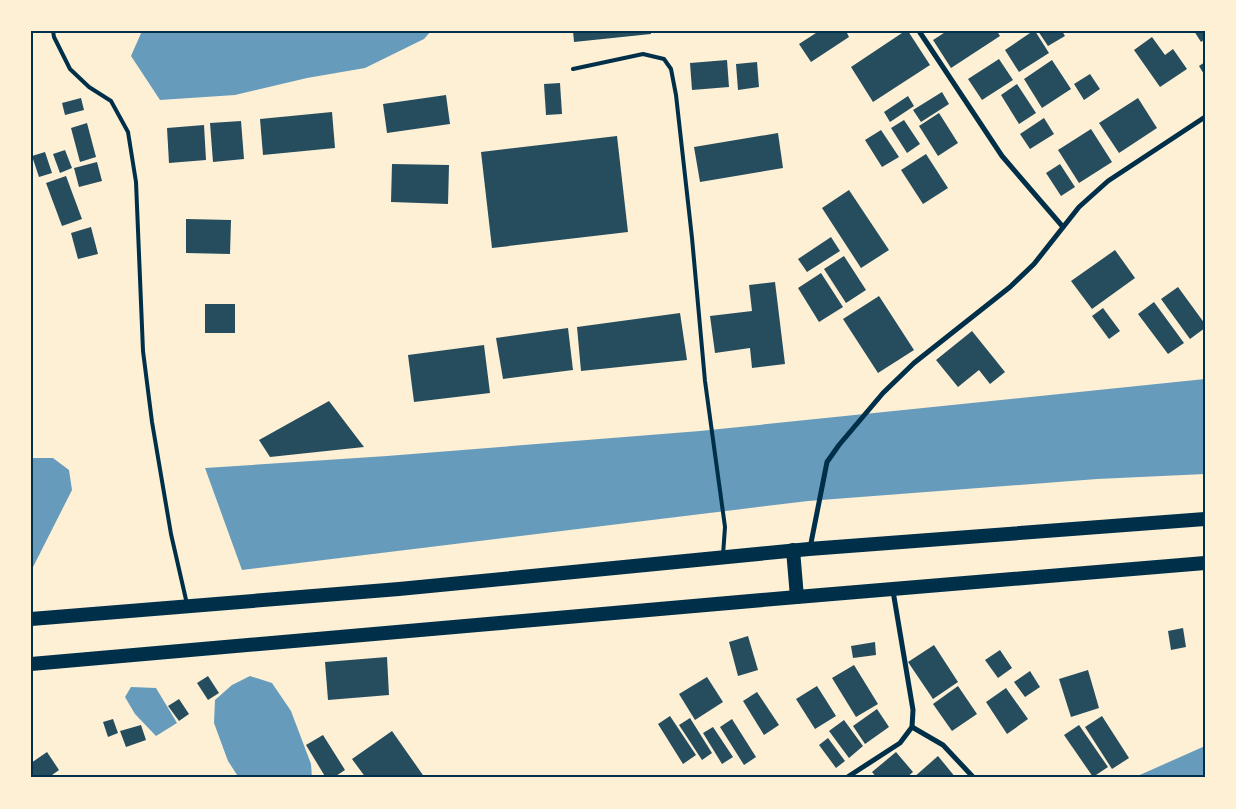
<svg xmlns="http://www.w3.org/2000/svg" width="1236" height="809" font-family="'Titillium Web',sans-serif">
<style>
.water{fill:#669bbc}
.building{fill:#264d5e}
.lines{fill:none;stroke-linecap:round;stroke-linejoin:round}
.service{stroke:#003049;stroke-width:4}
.minor{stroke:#003049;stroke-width:5}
.trunk{stroke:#003049;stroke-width:14}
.neatline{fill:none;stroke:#003049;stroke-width:2}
</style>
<rect width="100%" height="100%" fill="#fdf0d5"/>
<g class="water">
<path d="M142,31H431L424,39L365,68L307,78L235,95L160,100L131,56Z"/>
<path d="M1205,379V474L1097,479L808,501L242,570L205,468L387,456L700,431Z"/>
<path d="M31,458H53L69,470L72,490L31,571Z"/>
<path d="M250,676L272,683L291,711L311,764L312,778H239L228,761L214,723L215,700L232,685Z"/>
<path d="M131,687L156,688L177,723L156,736L135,714L125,697Z"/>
<path d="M1205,746V778H1133Z"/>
</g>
<g class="building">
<path d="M573,31H651V34L574,42Z"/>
<path d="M819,31H846L849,37L811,62L799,44Z"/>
<path d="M905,31H908L930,65L873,102L851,67Z"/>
<path d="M947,31H997L1000,36L951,68L933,40Z"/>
<path d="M1033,31H1035L1049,53L1019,72L1005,50Z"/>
<path d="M1038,31H1062L1065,36L1048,46Z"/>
<path d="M1194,31H1205V39L1201,42Z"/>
<path d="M1152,37L1165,55L1173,49L1187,69L1160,87L1134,50Z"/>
<path d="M999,59L1013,80L982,100L968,79Z"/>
<path d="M727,60L729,87L692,90L690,63Z"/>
<path d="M1052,60L1071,89L1042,108L1024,79Z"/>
<path d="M757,62L759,87L738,90L736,64Z"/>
<path d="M1205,62V76L1199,66Z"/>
<path d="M1090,74L1100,89L1084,100L1074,84Z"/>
<path d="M560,83L562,114L546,115L544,84Z"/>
<path d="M1017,84L1036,113L1019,124L1001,95Z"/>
<path d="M942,92L949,104L921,122L913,110Z"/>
<path d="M446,95L450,124L387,133L383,104Z"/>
<path d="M908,96L914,106L890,122L884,112Z"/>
<path d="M81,98L84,110L65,115L62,103Z"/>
<path d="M1138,98L1157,128L1119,153L1099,123Z"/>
<path d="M332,112L335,148L263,155L260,119Z"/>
<path d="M939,113L958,143L938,156L919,126Z"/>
<path d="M1044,118L1054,134L1030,149L1020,134Z"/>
<path d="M904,120L920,144L907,153L891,128Z"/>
<path d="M241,121L244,159L213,162L210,123Z"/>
<path d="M87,123L96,157L80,162L71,128Z"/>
<path d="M204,125L206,160L169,163L167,128Z"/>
<path d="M1091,129L1112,162L1079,183L1058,150Z"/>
<path d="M881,130L899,157L882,167L865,140Z"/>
<path d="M778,133L783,168L700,182L694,147Z"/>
<path d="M617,136L628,232L492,248L481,152Z"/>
<path d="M65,150L72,168L60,173L53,154Z"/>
<path d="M45,152L52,173L39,177L32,156Z"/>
<path d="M926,154L948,188L923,204L901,170Z"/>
<path d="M97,162L102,181L79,187L74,168Z"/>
<path d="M392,164L449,165L448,204L391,202Z"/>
<path d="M1060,164L1075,187L1061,196L1046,173Z"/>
<path d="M66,176L82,219L62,226L46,183Z"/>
<path d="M849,190L889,250L861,268L822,208Z"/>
<path d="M186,219L231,220L230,254L186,253Z"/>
<path d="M91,227L98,254L78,259L71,233Z"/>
<path d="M831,237L840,251L807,272L798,259Z"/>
<path d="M1115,250L1135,278L1092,309L1071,281Z"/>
<path d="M844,256L866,290L846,303L824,269Z"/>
<path d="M821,273L843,307L819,322L798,288Z"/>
<path d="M775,282L785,364L752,368L750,348L715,353L710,316L752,311L749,285Z"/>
<path d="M1178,287L1205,324V328L1190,339L1161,299Z"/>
<path d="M879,296L914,350L878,373L843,319Z"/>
<path d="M1154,302L1184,343L1168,354L1138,314Z"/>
<rect x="205" y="304" width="30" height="29"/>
<path d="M1103,308L1120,331L1109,339L1092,316Z"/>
<path d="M680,313L687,360L581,371L577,327Z"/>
<path d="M568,328L573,370L503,379L496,338Z"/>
<path d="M972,331L1005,372L990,384L979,370L958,387L936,360Z"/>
<path d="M484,345L490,393L414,402L408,355Z"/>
<path d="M329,401L364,447L270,457L259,440Z"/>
<path d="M1183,628L1186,647L1171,650L1168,631Z"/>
<path d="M748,636L758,670L738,676L729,642Z"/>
<path d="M875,642L876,655L853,658L851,646Z"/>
<path d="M934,645L958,682L933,699L908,662Z"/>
<path d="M1000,650L1012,668L998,678L985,660Z"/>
<path d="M387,657L389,695L328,700L325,662Z"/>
<path d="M854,665L878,704L856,717L832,678Z"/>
<path d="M1088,670L1099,708L1071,717L1059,679Z"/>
<path d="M1030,671L1040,687L1025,697L1014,682Z"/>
<path d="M208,676L219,693L208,700L197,683Z"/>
<path d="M707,677L723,702L695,720L679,694Z"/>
<path d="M817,686L836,716L815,729L796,699Z"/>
<path d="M958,686L977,714L952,731L933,704Z"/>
<path d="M1006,688L1028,719L1007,734L986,702Z"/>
<path d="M757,692L779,725L764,735L743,701Z"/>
<path d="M179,699L189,714L179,721L168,706Z"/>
<path d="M877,709L889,727L865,744L853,726Z"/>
<path d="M670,716L696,755L683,764L658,724Z"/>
<path d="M1102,716L1129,758L1112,769L1085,727Z"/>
<path d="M690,718L712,753L702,760L679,725Z"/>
<path d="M113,719L118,733L108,737L103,722Z"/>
<path d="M732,719L756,757L744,765L720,727Z"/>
<path d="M844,720L863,746L849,758L829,731Z"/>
<path d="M141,725L146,740L126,747L120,731Z"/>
<path d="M1079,725L1108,767L1093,777L1064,735Z"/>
<path d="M713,727L733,757L722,764L703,733Z"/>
<path d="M392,731L425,778H366L352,759Z"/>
<path d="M323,735L345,770L333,778H326L306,745Z"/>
<path d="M828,738L845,761L836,768L819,745Z"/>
<path d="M47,752L59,770L48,778H31V763Z"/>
<path d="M896,752L913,772L906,778H877L872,772Z"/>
<path d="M938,756L956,778H913Z"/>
</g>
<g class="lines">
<g class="service">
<path d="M53,31L54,37L70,69L89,87L111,101L128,132L136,182L143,351L152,422L171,534L187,604"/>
<path d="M573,69L643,54L664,59L671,69L676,95L692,238L705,381L725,527L723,555"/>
</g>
<g class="minor">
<path d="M919,31L1002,156L1063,227"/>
<path d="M810,548L827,462L839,445L883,393L914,363L1010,287L1034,264L1079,207L1108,181L1205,117"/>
<path d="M912,727L943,745L974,778"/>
<path d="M846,778L900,743L912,727L913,710L893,591"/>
</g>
<g class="trunk">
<path d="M793,550L797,597"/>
<path d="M31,619L399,589L809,549L1205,519"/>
<path d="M31,664L797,597L1205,563"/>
</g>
</g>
<rect width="1236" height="809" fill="none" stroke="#fdf0d5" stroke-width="65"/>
<rect x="32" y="32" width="1172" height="744" class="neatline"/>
</svg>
